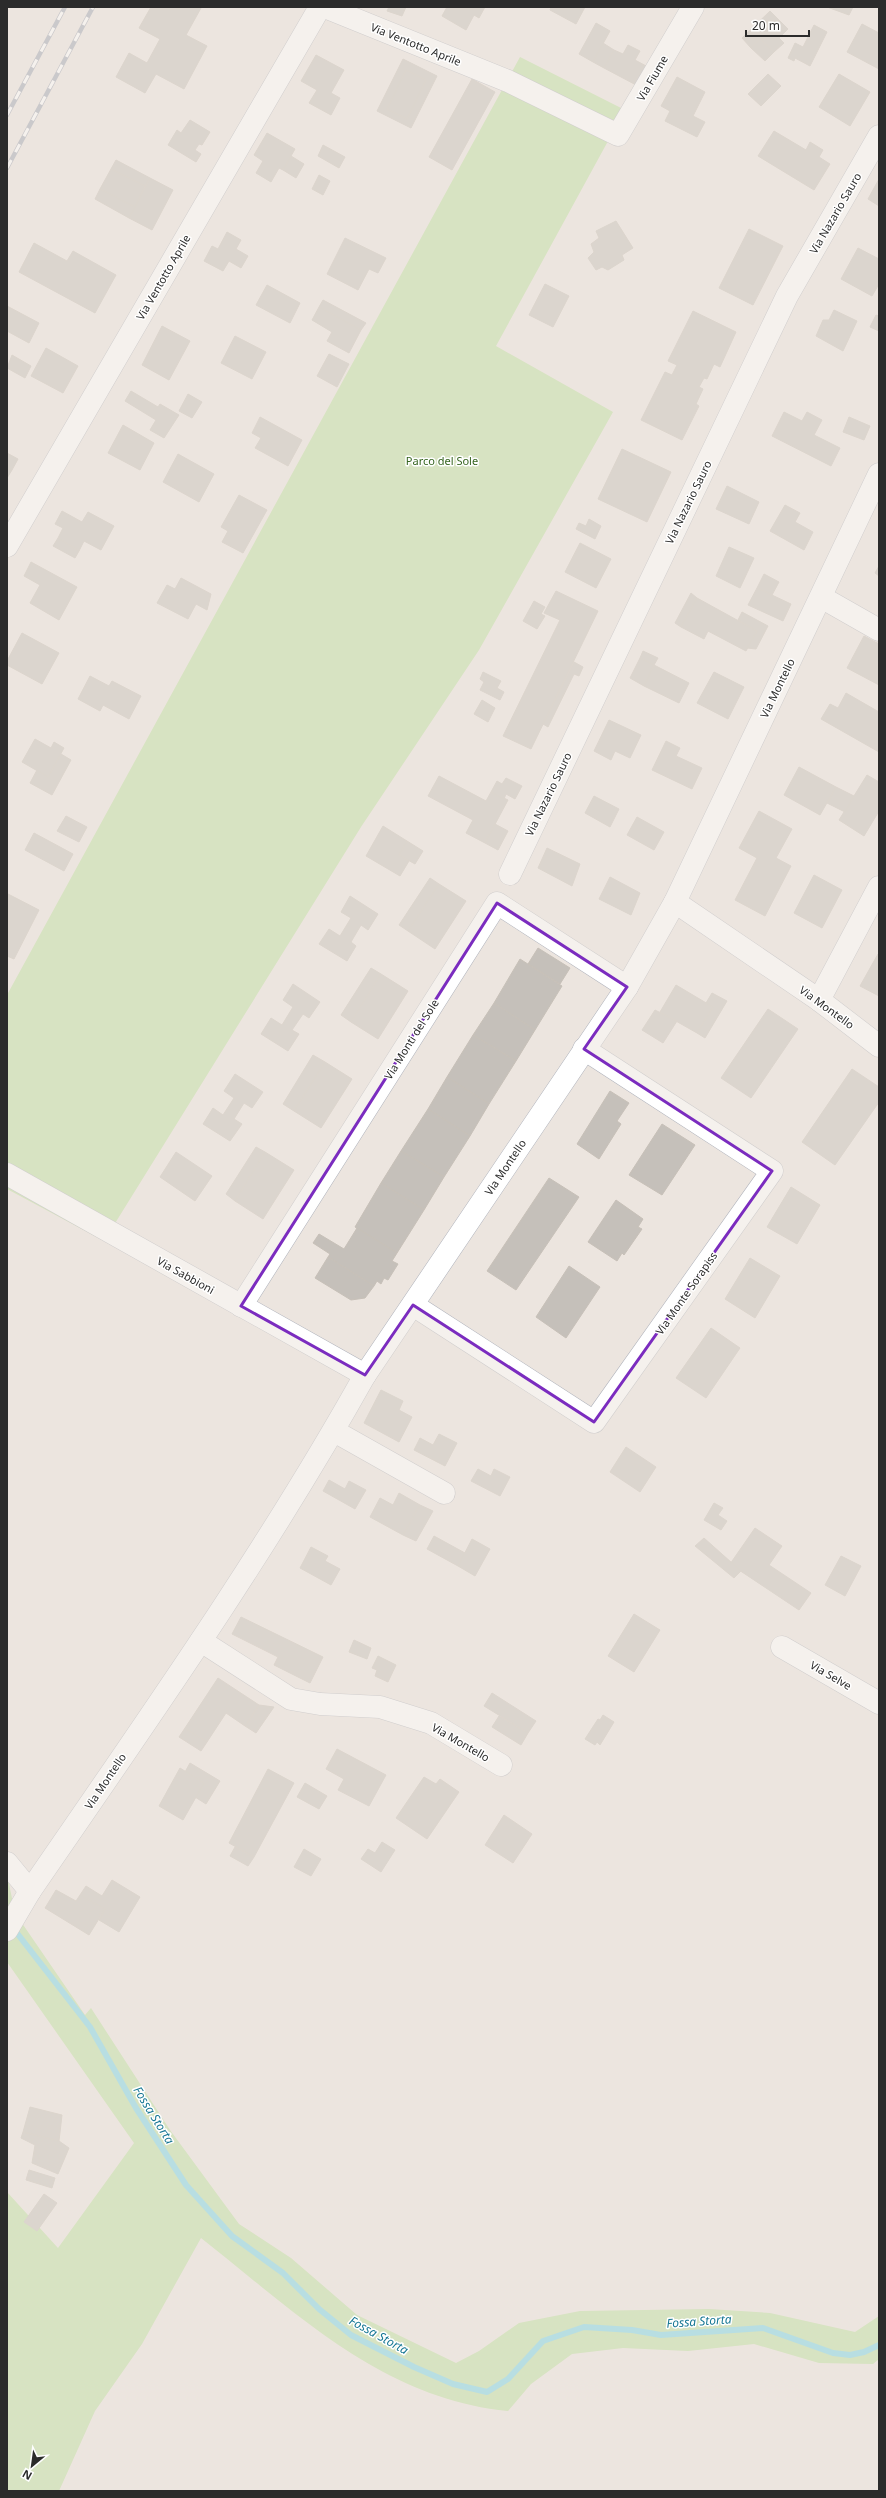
<svg xmlns="http://www.w3.org/2000/svg" width="886" height="2498" font-family="'Noto Sans',sans-serif">
<style>
.green{fill:#bcdf9f}
.lines{fill:none;stroke-linecap:round;stroke-linejoin:round}
.stream{stroke:#79d6e7;stroke-width:6}
.building{fill:#c5c0ba;stroke:#c7c0b8;fill-rule:evenodd}
.street-casing{stroke:#afb2bb;stroke-width:23}
.street{stroke:#fff;stroke-width:22}
.rail-casing{stroke:#a1a6b4;stroke-width:4.5}
.rail{stroke:#fff;stroke-width:3;stroke-dasharray:9;stroke-linecap:butt}
.marked{fill:none;stroke:#7b2cbf;stroke-width:3;stroke-linejoin:round}
.labels{text-anchor:middle;dominant-baseline:central;stroke-width:3;stroke-linejoin:round;paint-order:stroke}
.street-label{font-size:11px;fill:#2b2b2b;stroke:#fff}
.park-label{font-size:11px;fill:#35641f;stroke:#fff}
.water-label{font-size:12px;font-style:italic;fill:#177794;stroke:#fff}
</style>
<rect width="100%" height="100%" fill="#ece5df"/>
<g class="green">
<path d="M520,57L625,110L496,346L613,412L479,650L361,827L104,1241L7,1189V995Z"/>
<path d="M7,1857L8,1879L15,1913L85,2015L91,2008L170,2130L239,2224L291,2258L357,2315L456,2363L479,2351L519,2323L580,2311L709,2309L770,2313L855,2332L879,2316V2359L873,2364L819,2363L754,2344L688,2351L623,2348L572,2354L531,2384L508,2411C383,2399 295,2312 201,2238L142,2344L95,2411L59,2491H7V2192L58,2248L134,2143L7,1962Z"/>
</g>
<g class="lines">
<path class="stream" d="M13,1928L90,2027L136,2108L186,2185L232,2236L283,2273L319,2309L351,2335L414,2367L453,2384L487,2392L508,2379L543,2341L584,2327L632,2330L661,2335L763,2328L833,2353L850,2355L864,2352L879,2345"/>
</g>
<g class="building">
<path d="M151,7L201,8L186,35L207,46L184,89L156,74L145,93L116,77L129,53L147,63L160,39L139,28Z"/>
<path d="M389,7H406L402,16L387,11Z"/>
<path d="M447,7H485L479,18L474,15L466,30L442,16Z"/>
<path d="M551,7H585L576,24L550,10Z"/>
<path d="M827,7H853L849,15Z"/>
<path d="M770,11L788,29L779,38L784,43L774,52L760,39L751,48L742,38Z"/>
<path d="M596,23L610,31L593,62L579,54Z"/>
<path d="M862,24L879,33V69L847,52Z"/>
<path d="M814,25L827,32L810,66L795,58L794,61L788,58L795,43L803,47Z"/>
<path d="M760,39L774,52L765,61L751,48Z"/>
<path d="M603,43L614,50L604,68L593,62Z"/>
<path d="M628,45L640,51L635,60L648,67L638,86L604,68L614,50L623,54Z"/>
<path d="M316,55L344,70L331,93L340,98L331,115L309,103L317,90L301,81Z"/>
<path d="M403,59L437,76L411,128L377,111ZM406,70L426,80L407,119L387,109Z"/>
<path d="M406,70L426,80L407,119L387,109Z"/>
<path d="M768,74L781,86L761,106L748,94Z"/>
<path d="M839,74L870,92L850,126L819,107Z"/>
<path d="M677,77L705,92L693,116L705,122L697,137L665,121L670,111L661,106Z"/>
<path d="M472,79L495,92L452,170L429,157Z"/>
<path d="M190,120L210,132L202,145L199,144L195,150L201,154L196,162L168,145L177,130L181,133Z"/>
<path d="M774,131L806,150L810,142L823,150L819,157L830,164L814,190L758,156Z"/>
<path d="M267,133L295,149L283,170L279,168L271,182L256,173L263,161L254,155Z"/>
<path d="M323,145L345,157L339,168L318,156Z"/>
<path d="M291,156L304,164L296,178L283,170Z"/>
<path d="M116,160L150,178L145,186L111,169Z"/>
<path d="M111,169L145,186L135,207L100,189Z"/>
<path d="M319,175L330,181L323,195L312,189Z"/>
<path d="M150,178L173,190L152,230L129,218Z"/>
<path d="M879,179V206L868,199Z"/>
<path d="M100,189L135,207L129,218L95,199Z"/>
<path d="M616,221L633,248L622,255L624,260L608,270L602,267L596,270L588,258L594,252L591,244L599,238L596,231Z"/>
<path d="M749,229L783,246L753,305L719,288Z"/>
<path d="M227,232L241,240L236,249L248,256L241,268L229,261L223,271L204,261L212,246L218,249Z"/>
<path d="M345,238L386,258L378,273L369,269L358,290L327,274Z"/>
<path d="M34,243L67,261L73,251L116,275L95,313L19,272Z"/>
<path d="M858,248L879,259V284L872,296L841,279Z"/>
<path d="M545,284L569,296L553,327L529,315Z"/>
<path d="M267,285L300,303L290,323L256,305Z"/>
<path d="M323,300L366,323L361,330L319,307Z"/>
<path d="M7,306L39,323L29,343L7,331Z"/>
<path d="M319,307L361,330L349,353L327,341L332,332L312,320Z"/>
<path d="M834,310L857,321L843,351L816,336L823,320H829Z"/>
<path d="M693,311L736,332L720,367L714,364L707,379L704,378L699,387L703,389L696,404L699,406L682,440L641,420L665,372L672,375L677,365L668,361Z"/>
<path d="M876,315L879,316V331L870,327Z"/>
<path d="M162,326L190,341L169,380L142,365Z"/>
<path d="M235,336L266,352L252,379L221,363Z"/>
<path d="M46,348L78,366L63,393L31,376Z"/>
<path d="M329,354L349,364L337,387L317,376Z"/>
<path d="M12,355L31,366L25,378L7,368Z"/>
<path d="M131,391L158,407L160,404L179,415L164,438L150,430L156,420L125,401Z"/>
<path d="M188,394L202,402L192,418L179,411Z"/>
<path d="M784,412L802,421L807,412L822,420L814,435L840,448L831,466L772,436Z"/>
<path d="M260,417L302,440L288,466L255,448L261,438L252,433Z"/>
<path d="M849,417L870,426L864,440L843,432Z"/>
<path d="M123,425L154,443L140,470L108,453Z"/>
<path d="M622,449L671,472L647,522L598,499Z"/>
<path d="M7,453L18,459L12,470L7,468Z"/>
<path d="M178,454L214,474L199,502L163,482Z"/>
<path d="M7,468L12,470L7,478Z"/>
<path d="M727,486L759,502L749,524L716,509Z"/>
<path d="M239,495L267,510L243,553L222,542L228,531L221,527Z"/>
<path d="M785,505L800,513L795,522L813,532L804,550L770,531Z"/>
<path d="M62,511L82,522L88,512L114,526L101,550L84,541L79,551L58,538L63,528L55,524Z"/>
<path d="M589,519L601,526L595,539L576,529L579,523L586,526Z"/>
<path d="M58,538L79,551L75,558L53,546Z"/>
<path d="M580,543L611,559L596,588L565,572Z"/>
<path d="M729,547L754,558L740,588L716,576Z"/>
<path d="M31,562L77,587L59,620L30,603L40,585L24,576Z"/>
<path d="M879,566V576L875,573Z"/>
<path d="M764,574L779,582L772,595L757,588Z"/>
<path d="M181,578L211,594L207,610L196,604L188,619L157,603L167,585L175,589Z"/>
<path d="M757,588L791,604L783,621L748,605Z"/>
<path d="M556,591L598,611L531,749L503,736L560,620L544,613Z"/>
<path d="M691,593L697,598L681,627L675,623Z"/>
<path d="M697,598L757,631L746,651L708,631L704,639L681,627Z"/>
<path d="M534,601L545,607L541,614L545,616L537,629L523,621Z"/>
<path d="M742,612L768,626L756,649L747,648L757,631L738,620Z"/>
<path d="M22,633L59,653L42,684L7,665V661Z"/>
<path d="M864,636L879,644V685L847,668Z"/>
<path d="M643,651L658,658L654,665L640,658Z"/>
<path d="M640,658L654,665L644,686L630,678Z"/>
<path d="M574,662L583,667L579,676L574,674L548,727L543,724Z"/>
<path d="M654,665L689,683L679,703L644,686Z"/>
<path d="M483,672L501,681L497,688L504,692L500,700L480,690L484,682L480,679Z"/>
<path d="M714,672L744,687L728,719L697,703Z"/>
<path d="M90,676L109,686L112,681L141,696L129,719L103,705L100,711L78,699Z"/>
<path d="M846,693L879,712V752L821,719L830,704L838,708Z"/>
<path d="M482,700L495,708L488,722L474,714Z"/>
<path d="M609,720L641,735L630,758L615,751L611,760L594,751Z"/>
<path d="M35,739L51,748L54,742L64,748L48,777L22,762Z"/>
<path d="M666,741L680,748L676,756L702,768L692,789L652,770Z"/>
<path d="M61,754L71,760L52,795L30,783L37,770L48,777Z"/>
<path d="M799,767L836,787L820,815L784,795Z"/>
<path d="M867,775L879,782V811L864,836L839,820Z"/>
<path d="M439,776L486,801L491,792L508,800L485,843L466,833L473,820L428,796Z"/>
<path d="M506,778L522,786L515,799L506,794L504,799L491,792L497,781L502,784Z"/>
<path d="M836,787L854,796L845,812L827,803Z"/>
<path d="M594,796L619,809L610,827L585,813Z"/>
<path d="M759,811L792,829L776,858L791,866L765,916L735,900L757,858L739,848Z"/>
<path d="M66,816L87,827L79,842L57,831Z"/>
<path d="M637,817L664,832L654,850L627,835Z"/>
<path d="M495,824L508,831L498,850L485,843Z"/>
<path d="M383,826L407,841L399,855L409,861L400,876L366,856Z"/>
<path d="M34,833L73,854L64,871L25,850Z"/>
<path d="M407,841L423,851L415,864L399,855Z"/>
<path d="M547,848L580,864L572,886L538,868Z"/>
<path d="M814,875L842,890L822,928L794,913Z"/>
<path d="M610,877L640,893L631,915L599,899Z"/>
<path d="M430,878L439,884L408,931L399,925Z"/>
<path d="M439,884L466,901L435,949L408,931Z"/>
<path d="M8,894L39,910L14,959L7,956Z"/>
<path d="M350,896L378,914L368,930L361,925L351,942L356,946L347,961L319,944L329,929L340,936L351,918L341,912Z"/>
<path d="M538,948L570,968L560,984L528,964Z"/>
<path d="M878,954L879,955V996L860,986Z"/>
<path d="M520,959L562,986L535,1030L494,1003Z"/>
<path d="M371,968L381,974L351,1022L341,1015Z"/>
<path d="M381,974L408,991L378,1039L351,1022Z"/>
<path d="M293,984L320,1002L309,1018L303,1014L292,1030L299,1034L288,1051L261,1034L271,1018L282,1025L293,1007L283,1000Z"/>
<path d="M676,985L713,1007L697,1033L660,1012Z"/>
<path d="M712,993L727,1001L705,1038L697,1033L713,1007L706,1003Z"/>
<path d="M494,1003L535,1030L516,1061L473,1035Z"/>
<path d="M768,1009L798,1029L751,1098L721,1078Z"/>
<path d="M655,1010L677,1021L663,1043L642,1030Z"/>
<path d="M473,1035L516,1061L489,1104L447,1077Z"/>
<path d="M313,1055L325,1062L294,1111L283,1104Z"/>
<path d="M325,1062L352,1079L321,1128L294,1111Z"/>
<path d="M852,1069L879,1087V1102L835,1165L802,1142Z"/>
<path d="M235,1074L263,1092L252,1108L244,1103L234,1119L242,1124L230,1141L203,1124L213,1108L223,1115L234,1098L224,1091Z"/>
<path d="M447,1077L489,1104L470,1136L428,1109Z"/>
<path d="M610,1091L629,1103L617,1121L621,1124L599,1159L577,1144Z"/>
<path d="M428,1109L470,1136L444,1177L401,1151Z"/>
<path d="M662,1124L695,1145L662,1195L629,1175Z"/>
<path d="M256,1147L265,1152L235,1201L226,1194Z"/>
<path d="M401,1151L444,1177L424,1210L381,1183Z"/>
<path d="M176,1152L212,1176L195,1201L160,1177Z"/>
<path d="M265,1152L294,1170L263,1219L235,1201Z"/>
<path d="M549,1178L579,1197L516,1290L487,1271Z"/>
<path d="M381,1183L424,1210L397,1253L355,1227Z"/>
<path d="M791,1187L820,1205L797,1244L767,1227Z"/>
<path d="M616,1200L643,1219L638,1227L642,1229L624,1255L622,1253L617,1261L588,1242Z"/>
<path d="M357,1228L397,1253L392,1261L398,1264L388,1280L384,1278L381,1284L377,1281L374,1286L328,1257L330,1254L313,1243L319,1234L344,1249Z"/>
<path d="M328,1257L374,1286L365,1298L351,1300L315,1278Z"/>
<path d="M750,1258L780,1276L755,1318L725,1299Z"/>
<path d="M569,1266L600,1287L566,1338L536,1317Z"/>
<path d="M711,1328L740,1348L706,1398L676,1378Z"/>
<path d="M381,1390L403,1401L399,1410L412,1417L399,1442L364,1423Z"/>
<path d="M439,1434L457,1443L445,1466L414,1450L420,1438L433,1445Z"/>
<path d="M626,1447L656,1467L640,1492L610,1472Z"/>
<path d="M478,1469L491,1476L494,1469L510,1477L500,1496L471,1481Z"/>
<path d="M329,1480L345,1489L349,1481L366,1490L355,1509L323,1491Z"/>
<path d="M399,1493L420,1505L403,1535L370,1517L380,1498L393,1505Z"/>
<path d="M714,1503L723,1508L718,1515L727,1521L721,1530L704,1520Z"/>
<path d="M420,1505L433,1511L416,1541L403,1535Z"/>
<path d="M755,1528L782,1546L769,1565L811,1593L799,1610L730,1564Z"/>
<path d="M434,1536L465,1553L458,1566L427,1549Z"/>
<path d="M704,1538L741,1571L734,1578L695,1546Z"/>
<path d="M472,1539L490,1549L475,1576L458,1566Z"/>
<path d="M311,1547L328,1556L325,1561L340,1569L331,1585L300,1568Z"/>
<path d="M841,1556L861,1566L845,1596L825,1585Z"/>
<path d="M634,1614L660,1630L634,1672L608,1656Z"/>
<path d="M241,1617L323,1657L310,1683L274,1665L278,1657L232,1634Z"/>
<path d="M354,1640L371,1648L367,1659L349,1652Z"/>
<path d="M378,1656L396,1665L388,1682L375,1676L377,1670L372,1668Z"/>
<path d="M218,1678L259,1705L245,1726L226,1713L207,1742L185,1728Z"/>
<path d="M492,1693L536,1721L528,1733L484,1706Z"/>
<path d="M259,1705L274,1707L256,1733L245,1726Z"/>
<path d="M603,1715L614,1722L600,1745L597,1742L595,1745L585,1739L598,1719L600,1720Z"/>
<path d="M499,1716L528,1733L521,1745L492,1727Z"/>
<path d="M185,1728L207,1742L201,1751L179,1737Z"/>
<path d="M337,1749L386,1775L369,1806L338,1790L344,1779L326,1769Z"/>
<path d="M190,1763L220,1781L206,1804L195,1797L204,1783L185,1772Z"/>
<path d="M180,1768L204,1783L183,1820L159,1806Z"/>
<path d="M268,1769L294,1783L254,1857L229,1843Z"/>
<path d="M424,1777L436,1784L440,1779L459,1792L427,1839L396,1818Z"/>
<path d="M305,1783L327,1796L319,1809L297,1797Z"/>
<path d="M504,1815L532,1834L513,1863L485,1845Z"/>
<path d="M382,1842L395,1850L381,1872L361,1859L368,1849L375,1853Z"/>
<path d="M235,1847L254,1857L248,1866L230,1856Z"/>
<path d="M304,1849L321,1859L311,1876L294,1867Z"/>
<path d="M112,1880L140,1897L119,1932L99,1920L105,1909L80,1895L86,1886L102,1896Z"/>
<path d="M56,1890L76,1901L80,1895L105,1909L89,1935L45,1908Z"/>
<path d="M30,2107L62,2115L59,2141L23,2132Z"/>
<path d="M23,2132L59,2141L69,2148L58,2174L32,2163L35,2145L21,2138Z"/>
<path d="M29,2170L55,2178L52,2188L26,2180Z"/>
<path d="M44,2194L57,2203L37,2231L24,2222Z"/>
</g>
<g class="lines">
<g class="street-casing">
<g id="street">
<path d="M325,7L508,81L618,135L693,7"/>
<path d="M7,546L320,7"/>
<path d="M821,597L879,630"/>
<path d="M510,874L787,296L879,136"/>
<path d="M675,902L819,1000L879,1046"/>
<path d="M819,1000L879,887"/>
<path d="M7,1174L365,1375"/>
<path d="M413,1305L594,1422L772,1171L584,1049"/>
<path d="M241,1306L497,903L627,987"/>
<path d="M334,1431L444,1493"/>
<path d="M201,1641L291,1699L320,1704L380,1707L431,1723L501,1765"/>
<path d="M782,1647L879,1703"/>
<path d="M7,1863L30,1891C146,1722 265,1554 365,1375L627,987L675,902L879,474"/>
<path d="M7,1930L30,1891"/>
</g>
</g>
<use href="#street" class="street"/>
<g class="rail-casing">
<g id="rail">
<path d="M7,115L65,7"/>
<path d="M7,168L93,7"/>
</g>
</g>
<use href="#rail" class="rail"/>
</g>
<path d="M0 0H886V2498H0ZM497,903L627,987L584,1049L772,1171L594,1422L413,1305L365,1375L241,1306Z" fill="#ece5df" fill-opacity=".55" fill-rule="evenodd"/>
<path class="marked" d="M497,903L627,987L584,1049L772,1171L594,1422L413,1305L365,1375L241,1306Z"/>
<g class="labels">
<g class="street-label">
<text transform="translate(416 44) rotate(22)">Via Ventotto Aprile</text>
<text transform="translate(652 78) rotate(-60)">Via Fiume</text>
<text transform="translate(835 213) rotate(-60)">Via Nazario Sauro</text>
<text transform="translate(163 277) rotate(-60)">Via Ventotto Aprile</text>
<text transform="translate(688 502) rotate(-64)">Via Nazario Sauro</text>
<text transform="translate(777 688) rotate(-64)">Via Montello</text>
<text transform="translate(548 794) rotate(-64)">Via Nazario Sauro</text>
<text transform="translate(827 1007) rotate(36)">Via Montello</text>
<text transform="translate(411 1039) rotate(-58)">Via Monti del Sole</text>
<text transform="translate(505 1167) rotate(-56)">Via Montello</text>
<text transform="translate(186 1275) rotate(29)">Via Sabbioni</text>
<text transform="translate(686 1293) rotate(-55)">Via Monte Sorapiss</text>
<text transform="translate(831 1675) rotate(30)">Via Selve</text>
<text transform="translate(461 1742) rotate(30)">Via Montello</text>
<text transform="translate(105 1781) rotate(-56)">Via Montello</text>
</g>
<g class="park-label">
<text x="442" y="460">Parco del Sole</text>
</g>
<g class="water-label">
<text transform="translate(154 2115) rotate(58)">Fossa Storta</text>
<text transform="translate(699 2321) rotate(-4)">Fossa Storta</text>
<text transform="translate(379 2335) rotate(29)">Fossa Storta</text>
</g>
</g>
<rect width="886" height="2498" fill="none" stroke="#2b2b2b" stroke-width="16"/>
<g transform="translate(32 2466) rotate(209)" stroke="#ffffff" stroke-width="3" paint-order="stroke">
<path d="M0-3L7 15L0 10L-7 15Z" fill="#2b2b2b"/>
<text y="-6" font-size="11" font-weight="bold" text-anchor="middle" fill="#2b2b2b">N</text>
</g>
<path d="M746 30v6h63v-6" fill="none" stroke="#2b2b2b" stroke-width="2"/>
<text x="752" y="30" font-size="12" fill="#2b2b2b" stroke="#ffffff" stroke-width="3" paint-order="stroke">20 m</text>
</svg>
